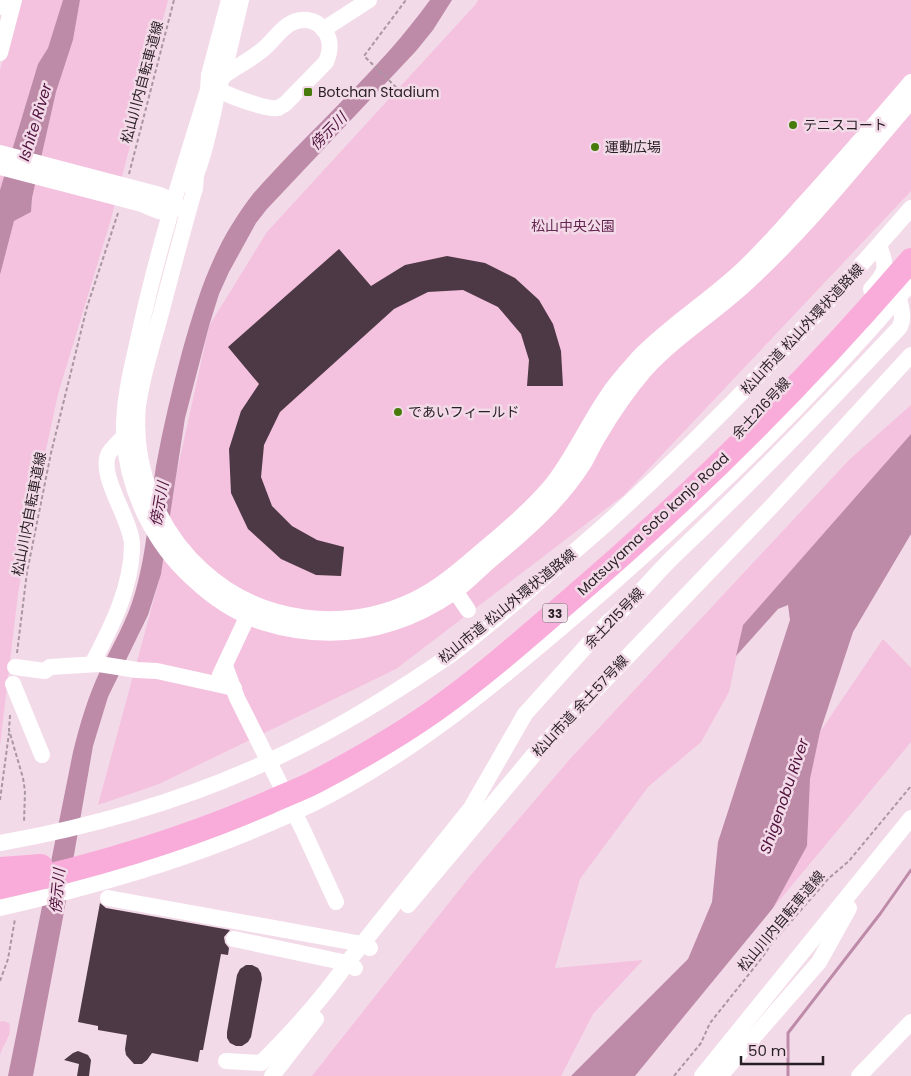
<svg xmlns="http://www.w3.org/2000/svg" width="911" height="1076" font-family="Poppins,'Noto Sans JP',sans-serif">
<style>
.green{fill:#f4c1df}
.water{fill:#bd8aa8}
.lines{fill:none;stroke-linecap:round;stroke-linejoin:round}
.stream{stroke:#bd8aa8;stroke-width:3}
.building{fill:#4d3945}
.path{stroke:#aa97a2;stroke-width:2;stroke-dasharray:4 2.5;stroke-linecap:butt}
.minor{stroke:#fff;stroke-width:16}
.highway{stroke:#f9acda;stroke-width:24}
.poi-dot{fill:#477b0c;stroke:#f3dae8;stroke-width:2}
.labels{text-anchor:middle;dominant-baseline:central;stroke-width:5;stroke-linejoin:round;paint-order:stroke}
.shield{fill:#f3dae8;stroke:#65575f;stroke-width:1}
.shield-label{font-size:12px;font-weight:bold;fill:#281f24}
.street-label{font-size:14px;fill:#281f24;stroke:#f3dae8}
.poi-label{font-size:14px;fill:#281f24;stroke:#f3dae8;text-anchor:start}
.park-label{font-size:14px;fill:#662750;stroke:#f3dae8}
.water-label{font-size:15px;font-style:italic;fill:#50133d;stroke:#f3dae8}
</style>
<rect width="100%" height="100%" fill="#f3dae8"/>
<g class="green">
<path d="M20,0H63L48,48L38,64L0,190V70Z"/>
<path d="M80,0H168L111,219L58,394L31,519L18,594L0,745V275L14,221L31,212L32,198L56,92L73,40Z"/>
<path d="M478,0H911V191L624,495L396,669L159,784L98,805L158,584L177,472L209,326L267,232L476,4Z"/>
<path d="M911,405V434L743,625L729,692L701,742L648,787L580,879L555,968L643,960L593,1014L561,1076H312L471,875L570,759L849,460Z"/>
<path d="M883,639L911,668V742L773,908L807,846L809,779L820,732Z"/>
<path d="M3,1021L9,1023C13,1035 3,1044 0,1055V1022Z"/>
</g>
<g class="water">
<path d="M63,0H80L73,40L56,92L32,198L31,212L14,221L0,275V190L38,64L48,48Z"/>
<path d="M430,0H452L433,30L416,51L267,209L256,223L229,272L219,294L209,326L185,418L161,574L148,615L108,697L93,746L64,912L33,1076H8L73,752C80,724 88,696 101,669C113,644 127,621 135,593C147,552 149,509 156,466C163,427 172,390 182,352C199,292 214,244 253,194C311,128 379,71 430,0Z"/>
<path d="M911,434V534L853,632L820,732L810,779L807,846L773,908L635,1076H571L688,959L712,902L718,842L790,620L788,605L778,609L736,656L743,625Z"/>
</g>
<g class="lines">
<path class="stream" d="M788,1076V1033L880,914L911,870"/>
</g>
<g class="building">
<path d="M339,249L371,286L405,265L447,256L485,263L515,278L539,300L553,324L561,351L563,386H527L529,360L521,334L498,307L463,290L428,292L394,309L280,412L264,445L261,477L272,506L292,526L317,540L344,547L341,576L316,575L281,559L248,529L231,493L229,449L241,411L259,384L228,347Z"/>
<path d="M100,903L106,908L230,930L224,937L225,943L229,948L228,955L221,954L203,1050H200L198,1062L152,1053L147,1060L142,1064H134L126,1055L125,1049L127,1035L98,1030V1026L78,1022Z"/>
<path d="M246,965H252L258,968L261,973L262,979L251,1037L248,1042L242,1046H236L230,1043L227,1038V1032L237,975L240,969Z"/>
<path d="M78,1051L88,1055L91,1060L89,1076H77L79,1064L64,1060L73,1053Z"/>
</g>
<g class="lines">
<g class="path">
<path d="M401,92L364,56L406,0"/>
<path d="M129,174L174,0"/>
<path d="M17,653L27,572L51,453L87,307L118,213"/>
<path d="M10,715L9,730L23,778L25,791L24,823"/>
<path d="M0,800L9,733"/>
<path d="M0,981L8,959L15,919"/>
<path d="M674,1076L701,1043L710,1023L761,959L772,943L829,878L849,861L911,786"/>
</g>
<g class="minor">
<path d="M229,0L209,75L208,90C182,173 156,255 138,340C131,371 123,403 124,435C127,489 153,543 193,579C213,598 235,613 262,622C330,643 394,633 453,593C467,583 479,570 492,559C527,530 560,501 584,463C589,454 593,445 598,437C612,413 627,391 645,370C677,335 718,311 752,278C810,224 859,161 911,101"/>
<path d="M0,7L2,0"/>
<path d="M324,29L369,0"/>
<path d="M0,53L14,0"/>
<path d="M212,80C214,85 218,89 223,92C233,97 267,110 278,108C280,107 283,105 285,104L326,62C331,50 332,39 323,29C319,23 314,21 307,20C285,18 276,40 261,51C247,62 232,69 218,80"/>
<path d="M0,153L160,195L174,201L180,209"/>
<path d="M0,167L142,204C158,211 163,216 179,207"/>
<path d="M196,176L195,188C183,229 172,271 161,313C153,343 142,375 138,406C132,467 158,531 203,571C260,623 345,633 414,600C443,586 466,564 490,544C511,526 532,508 550,487C573,459 587,425 608,395C616,382 628,370 638,358C670,325 709,301 742,270C767,247 789,220 812,195C845,158 879,120 911,82"/>
<path d="M191,186C202,164 207,138 213,114C216,101 217,89 223,76L241,0"/>
<path d="M871,289C888,270 887,268 879,245"/>
<path d="M449,582L468,610"/>
<path d="M92,664C111,628 132,587 132,545C132,520 97,475 109,453C113,447 119,442 124,436"/>
<path d="M225,666L237,698L303,830L336,902"/>
<path d="M15,667L45,671L50,667L99,664L137,670L157,671L234,688"/>
<path d="M220,675L251,609"/>
<path d="M13,684L42,755"/>
<path d="M0,843C113,823 222,789 323,734C366,711 408,684 449,656C475,637 499,616 524,595C551,571 579,548 606,524C715,425 815,319 911,208"/>
<path d="M108,898L362,944L370,948"/>
<path d="M408,905L537,751L772,506L911,355"/>
<path d="M0,908C109,883 215,852 316,802C415,752 498,682 582,610C699,509 810,401 911,283"/>
<path d="M234,939L347,963L355,968"/>
<path d="M226,1061L261,1063C292,1032 322,1000 347,963L471,808L525,714L608,622C633,603 652,577 675,555C752,482 826,406 899,328C905,319 901,308 899,298"/>
<path d="M272,1076L316,1019"/>
<path d="M702,1076L911,818"/>
<path d="M720,1076L819,962L849,908"/>
<path d="M859,1076L911,1022"/>
</g>
<g class="highway">
<path d="M0,869L41,866"/>
<path d="M0,887C92,867 183,840 270,802C285,795 302,789 317,781C357,760 397,737 434,711C481,678 526,638 570,600C692,496 806,382 911,260"/>
</g>
</g>
<g class="poi-dot">
<rect x="303" y="87" width="10" height="10" rx="2.5"/>
<circle cx="793" cy="125" r="5"/>
<circle cx="595" cy="147" r="5"/>
<circle cx="398" cy="412" r="5"/>
</g>
<g class="labels">
<rect class="shield" x="542.5" y="603.5" width="25" height="19" rx="4"/>
<g class="shield-label">
<text x="555" y="613">33</text>
</g>
<g class="street-label">
<text transform="translate(142 82) rotate(-75)">松山川内自転車道線</text>
<text transform="translate(802 329) rotate(-47)">松山市道 松山外環状道路線</text>
<text transform="translate(761 408) rotate(-47)">余土216号線</text>
<text transform="translate(29 514) rotate(-79)">松山川内自転車道線</text>
<text transform="translate(653 524) rotate(-43)">Matsuyama Soto kanjo Road</text>
<text transform="translate(507 606) rotate(-39)">松山市道 松山外環状道路線</text>
<text transform="translate(614 618) rotate(-46)">余土215号線</text>
<text transform="translate(580 706) rotate(-47)">松山市道 余土57号線</text>
<text transform="translate(781 921) rotate(-50)">松山川内自転車道線</text>
</g>
<g class="poi-label">
<text x="318" y="92">Botchan Stadium</text>
<text x="803" y="125">テニスコート</text>
<text x="605" y="147">運動広場</text>
<text x="408" y="412">であいフィールド</text>
</g>
<g class="park-label">
<text x="573" y="226">松山中央公園</text>
</g>
<g class="water-label">
<text transform="translate(35 122) rotate(-73)">Ishite River</text>
<text transform="translate(328 131) rotate(-46)">傍示川</text>
<text transform="translate(159 504) rotate(-80)">傍示川</text>
<text transform="translate(784 796) rotate(-71)">Shigenobu River</text>
<text transform="translate(57 891) rotate(-85)">傍示川</text>
</g>
</g>
<path d="M741 1056v8h82v-8" fill="none" stroke="#281f24" stroke-width="2.5"/>
<text x="748" y="1056" font-size="15" fill="#281f24" stroke="#f3dae8" stroke-width="4" paint-order="stroke">50 m</text>
</svg>
